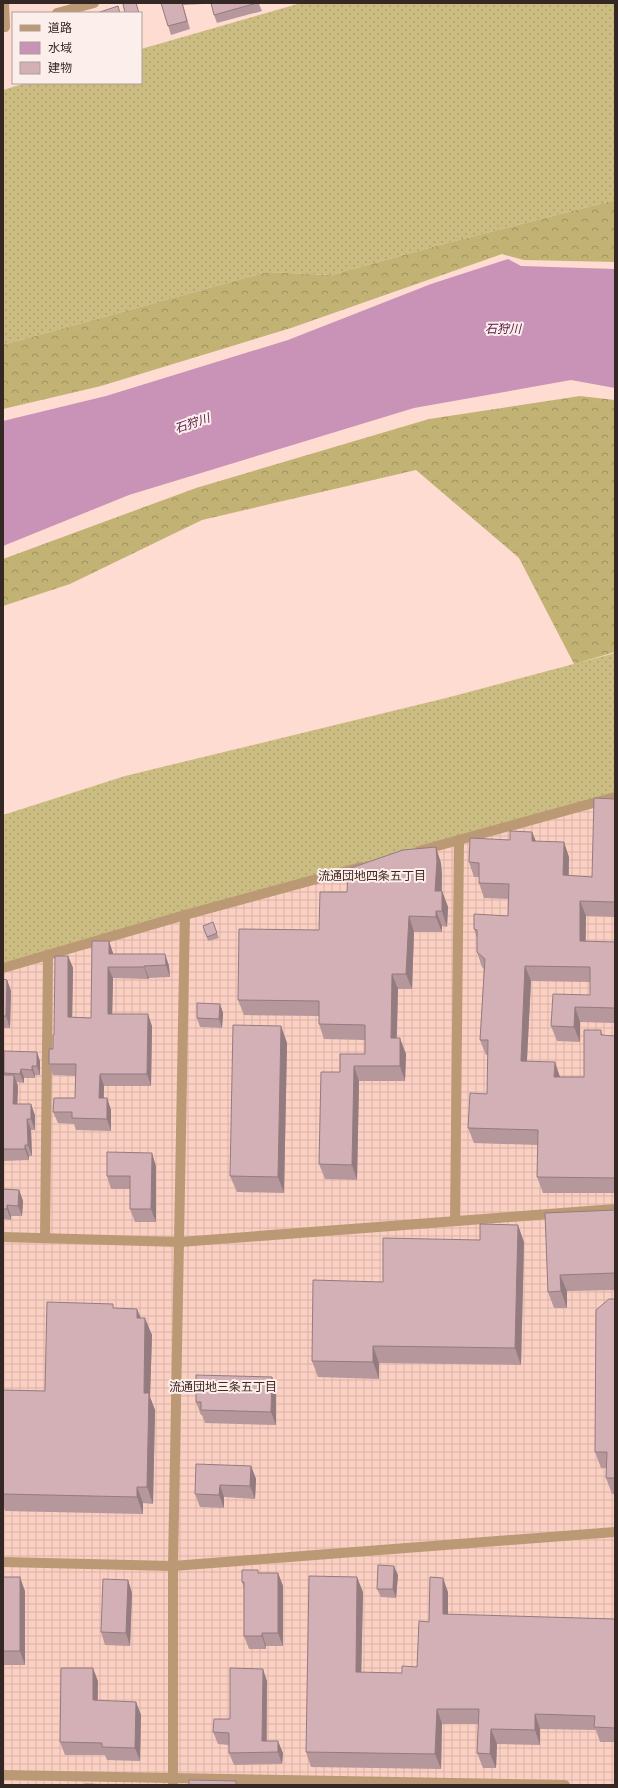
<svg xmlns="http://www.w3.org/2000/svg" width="618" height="1788" font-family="Cabin,'Noto Sans JP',sans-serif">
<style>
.industrial{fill:url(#industrial-grid)}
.grass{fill:url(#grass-dots)}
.forest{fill:url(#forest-crowns)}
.water{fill:#c992b7}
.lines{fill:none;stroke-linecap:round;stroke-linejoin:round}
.street{stroke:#bc9975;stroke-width:10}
.wall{fill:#b5979c}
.shaded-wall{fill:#947b7f}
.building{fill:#d3b0b5;stroke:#947b7f}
.labels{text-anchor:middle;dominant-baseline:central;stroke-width:4;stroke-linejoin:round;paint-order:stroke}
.water-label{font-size:12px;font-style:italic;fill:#571647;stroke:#fceeea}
.neighbourhood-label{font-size:12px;fill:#422821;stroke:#fceeea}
</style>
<defs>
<pattern id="industrial-grid" width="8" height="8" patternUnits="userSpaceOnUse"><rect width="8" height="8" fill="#fbd0c3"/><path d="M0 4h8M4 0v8" fill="none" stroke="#d8b3a7"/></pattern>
<pattern id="grass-dots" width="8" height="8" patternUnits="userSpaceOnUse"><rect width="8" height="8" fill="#cbbd82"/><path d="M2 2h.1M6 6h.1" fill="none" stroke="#afa270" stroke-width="1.8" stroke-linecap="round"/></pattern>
<pattern id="forest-crowns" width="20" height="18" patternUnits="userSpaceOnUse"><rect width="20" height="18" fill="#c2b375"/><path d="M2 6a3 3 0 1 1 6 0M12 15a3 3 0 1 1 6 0" fill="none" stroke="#9e9260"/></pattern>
</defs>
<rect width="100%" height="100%" fill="#fedcd1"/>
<path class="industrial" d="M615,797V1785H3V968Z"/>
<g class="grass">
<path d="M301,3H615V200L447,243L331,275L267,272L6,344L3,341V90L26,83H141V49Z"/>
<path d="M615,653V797L3,968V815L125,776L450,697Z"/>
</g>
<g class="forest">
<path d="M615,200V262L524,260L502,254L291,328L101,386L3,409V341L6,344L267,272L331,275L447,243Z"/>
<path d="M580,396L615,400V652L574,664L519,558L416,470L202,520L70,584L3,606V559L196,488L429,419Z"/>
</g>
<path class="water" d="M508,259L521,266L615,269V388L571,380L414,408L129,495L3,546V421L106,396L288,340L431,284Z"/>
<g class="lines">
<g class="street">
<path d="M4,3L5,27"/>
<path d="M57,13L94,3"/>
<path d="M419,851L615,797"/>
<path d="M3,968L185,915L361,867"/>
<path d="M455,1221L459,840"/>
<path d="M3,1237L180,1242L615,1209"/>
<path d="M45,1238L48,955"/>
<path d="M3,1562L173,1566L615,1532"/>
<path d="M3,1775L565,1785"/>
<path d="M173,1785V1566L185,915"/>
</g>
</g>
<g class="wall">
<path d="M161,3H203V4L183,5L190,29L171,35Z"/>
<path d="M211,3H264L259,4L262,11L217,23L214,15Z"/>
<path d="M615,799V917L586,916V941L615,942V1023L580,1022V1042L557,1041L551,1026L590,995V982L531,981L527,1061L560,1077H584L601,1030L603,1036H615V1193H543L537,1177L538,1145L474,1143L468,1128L487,1094L488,1055H486L480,1040L484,969L482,967L477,952V938L474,929L508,916L509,899L484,898L479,883V877H474L469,862L510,840L532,832L536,841L569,857V876L592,877Z"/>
<path d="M441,863L442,876V891L448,907L447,927L442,926V932H414L412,989H398L397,1038L406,1054L405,1081H359L357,1180L325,1179L319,1164L340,1072L365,1054V1040L324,1039L319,1024V1016L244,1015L238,1000L319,930L347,892Z"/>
<path d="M213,922L219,938L208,941L203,926Z"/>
<path d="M109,941L113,954H165L169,966L170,977L149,978L148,979L113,978L112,1014L152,1026L151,1086H104V1098H107L111,1110V1131L76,1130L74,1124L58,1123L53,1112L75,1098L76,1076L53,1075L49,1064L53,1049L54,1035L68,956L73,968L72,1017L91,1018Z"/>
<path d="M3,979L7,980L11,991L10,1028H3Z"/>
<path d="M220,1004L223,1013L222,1028L200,1027L197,1018Z"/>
<path d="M281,1026L287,1043L284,1193L237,1192L230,1176Z"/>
<path d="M40,1061V1075H35V1078H24V1083L16,1082L18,1086L17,1104L35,1115V1130H31L32,1156H29V1160L3,1161V1075H4V1073Z"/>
<path d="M156,1166V1222H135L130,1209V1189H111L107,1176Z"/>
<path d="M3,1189L19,1190L23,1201L22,1216H11V1220L3,1219Z"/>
<path d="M615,1210V1290L567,1291V1308H554L548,1292L545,1213Z"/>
<path d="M524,1242L521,1365L379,1363V1379L318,1377L312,1361L383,1282Z"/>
<path d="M615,1299V1494H612L606,1478V1468H601L595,1452Z"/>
<path d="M114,1308L141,1318L152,1335L150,1397L155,1410L153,1504L143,1503V1514L5,1511L4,1507H3V1388V1390L45,1391Z"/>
<path d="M272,1377L276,1390V1425L205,1423L202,1415H201L196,1402Z"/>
<path d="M251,1466L256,1479L255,1499L224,1497V1508L200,1507L195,1494Z"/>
<path d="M260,1573H278L283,1586V1646H266V1649H249L244,1636V1588L242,1582Z"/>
<path d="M398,1575L396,1598L381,1597L377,1589Z"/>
<path d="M3,1577L25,1591V1665H3Z"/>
<path d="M128,1580L132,1593L130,1646L105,1645L101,1632Z"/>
<path d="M363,1592L361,1673H402L417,1667L429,1622L448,1592V1615L615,1619V1742H600L596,1730L540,1729V1745L497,1744L496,1768H483L477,1753L478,1724H442L441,1769L311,1767L306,1752Z"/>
<path d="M98,1681V1701L136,1702L141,1715L140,1761L107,1760L105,1755H65L60,1742Z"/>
<path d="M267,1681V1741L283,1753L282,1764L234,1765L229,1753V1745L218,1744L213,1732L230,1719Z"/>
</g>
<g class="shaded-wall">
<path d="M532,832L538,847L532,841Z"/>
<path d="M564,842L569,857L568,890L563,875Z"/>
<path d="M436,847L441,863L442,876L441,907L435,891Z"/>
<path d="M442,891L448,907L447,927L442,911Z"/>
<path d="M580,901L586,916L585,956L580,941Z"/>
<path d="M436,911L442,926V932L436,917Z"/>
<path d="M409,916L414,932L412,989L406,974Z"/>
<path d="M109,941L113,953V965L109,954Z"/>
<path d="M165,954L169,966L170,977L166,965Z"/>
<path d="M68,956L73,968L72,1029L68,1017Z"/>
<path d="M144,966L149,978L148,979L144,967Z"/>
<path d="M525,966L531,981L526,1076L521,1061Z"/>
<path d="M108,967L113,978L112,1025L108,1014Z"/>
<path d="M392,974L398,989L396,1054L391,1038Z"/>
<path d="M7,980L11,991L10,1028L6,1016Z"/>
<path d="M220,1004L223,1013L222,1028L219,1019Z"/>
<path d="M575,1007L580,1022V1042L574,1027Z"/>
<path d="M148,1014L152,1026L151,1086L147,1074Z"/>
<path d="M281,1026L287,1043L284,1193L278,1177Z"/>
<path d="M400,1038L406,1054L405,1081L400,1066Z"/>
<path d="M37,1052L40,1061V1075L37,1066Z"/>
<path d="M555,1062L560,1077H554Z"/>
<path d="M32,1066L35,1075V1078L32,1070Z"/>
<path d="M354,1066L359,1081L357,1180L352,1165Z"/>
<path d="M21,1069L24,1078V1083L20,1074Z"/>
<path d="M100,1074L104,1086L103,1109L99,1098Z"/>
<path d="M14,1075L18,1086L17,1115L13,1104Z"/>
<path d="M107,1098L111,1110V1131L107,1119Z"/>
<path d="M31,1104L35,1115V1130L31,1119Z"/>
<path d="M27,1119L31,1130L32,1156L28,1145Z"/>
<path d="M25,1145L29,1156V1160L25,1149Z"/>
<path d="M152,1153L156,1166V1222L151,1209Z"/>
<path d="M19,1190L23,1201L22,1216L18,1206Z"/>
<path d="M7,1205L11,1216V1220L7,1209Z"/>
<path d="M518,1225L524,1242L521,1365L515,1348Z"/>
<path d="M560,1275L567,1291V1308L561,1291Z"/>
<path d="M137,1309L144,1325L137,1318Z"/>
<path d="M145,1318L152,1335L150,1397L155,1410L153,1504L147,1487L144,1393Z"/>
<path d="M373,1346L379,1363V1379L373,1362Z"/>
<path d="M272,1377L276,1390V1425L271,1412Z"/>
<path d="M251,1466L256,1479L255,1499L250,1486Z"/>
<path d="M220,1485L224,1497V1508L219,1495Z"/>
<path d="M137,1487L143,1503V1514L137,1497Z"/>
<path d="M394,1566L398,1575L396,1598L393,1589Z"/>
<path d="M278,1573L283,1586V1646L278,1633Z"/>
<path d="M20,1577L25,1591V1665L20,1651Z"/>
<path d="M357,1577L363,1592L361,1687L356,1672Z"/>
<path d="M443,1578L448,1592V1629L443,1614Z"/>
<path d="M128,1580L132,1593L130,1646L126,1633Z"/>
<path d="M262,1633L266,1646V1649L262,1636Z"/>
<path d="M93,1668L98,1681L97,1713L93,1700Z"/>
<path d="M263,1669L267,1681L266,1753L262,1741Z"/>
<path d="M136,1702L141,1715L140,1761L135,1748Z"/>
<path d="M437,1709L442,1724L441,1769L435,1754Z"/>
<path d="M535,1714L540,1729V1745L535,1730Z"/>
<path d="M491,1729L497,1744L496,1768L490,1754Z"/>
<path d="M278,1741L283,1753L282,1764L278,1752Z"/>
</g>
<g class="building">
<path d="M127,3H136L139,13H125L123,4Z"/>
<path d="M161,3H182L187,21L168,26Z"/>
<path d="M211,3H257L214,15Z"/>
<path d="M118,6L120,13H97Z"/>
<path d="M594,798L615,799V902L580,901V941L615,942V1008L575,1007L574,1027L551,1026L553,994L590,995V967L525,966L521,1061L555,1062L554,1077H584V1030H601V1035L615,1036V1178L537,1177L538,1130L468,1128L470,1093L487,1094L488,1040H480L485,959L477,952V930L474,929V914L508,916L509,884L479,883V863L469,862L470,838L510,840V831L532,832V841L564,842L563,875L592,877Z"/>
<path d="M436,847L437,861L435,891H442V911H436V917L409,916L406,974H392L391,1038H400V1066H354L352,1165L319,1164L321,1072H340V1054H365V1025L319,1024V1001L238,1000L239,929L319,930L320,892H347L348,869L403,850Z"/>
<path d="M213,922L217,933L207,937L203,926Z"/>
<path d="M92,941H109V954H165L166,965L144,966V967H108V1014H148L147,1074H100L99,1098H107V1119L72,1118V1112H53L54,1098H75L76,1064H49V1049H53V1035H54L55,956H68V1017L91,1018Z"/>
<path d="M3,979L7,980L6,1016H3Z"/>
<path d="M197,1003L220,1004L219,1019L197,1018Z"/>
<path d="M233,1025L281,1026L278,1177L230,1176Z"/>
<path d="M4,1051L37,1052V1066H32V1070L21,1069L20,1074L4,1073Z"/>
<path d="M3,1075H14L13,1104H31V1119H27L28,1145H25V1149H3Z"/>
<path d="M107,1152L152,1153L151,1209H130V1176H107Z"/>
<path d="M3,1189L19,1190L18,1206L7,1205V1209H3Z"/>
<path d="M615,1210V1273L560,1275L561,1291L548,1292L545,1213Z"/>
<path d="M480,1224L518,1225L515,1348L373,1346V1362L312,1361L313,1280L383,1282V1238L480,1240Z"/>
<path d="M609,1299H615V1478H606L607,1452H595L596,1310Z"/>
<path d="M47,1302L113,1304V1308L137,1309V1318H145L144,1393H149L147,1487H137V1497L3,1494V1390L45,1391Z"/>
<path d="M196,1375L272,1377L271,1412L201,1410V1402H196Z"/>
<path d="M196,1464L251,1466L250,1486L220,1485L219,1495L195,1494Z"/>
<path d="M378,1565L394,1566L393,1589H377Z"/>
<path d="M242,1570H258V1573H278V1633H262V1636H244V1582H242Z"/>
<path d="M309,1576L357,1577L356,1672L402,1673V1666L417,1667L419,1621L429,1622L430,1577L443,1578V1614L615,1619V1728L594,1727L595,1716L535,1714V1730L491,1729L490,1754L477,1753L479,1709H437L435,1754L306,1752Z"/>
<rect x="3" y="1577" width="17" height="74"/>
<path d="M103,1579L128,1580L126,1633L101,1632Z"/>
<path d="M61,1668H93V1700L136,1702L135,1748L102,1747V1743L60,1742Z"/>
<path d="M230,1668L263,1669L262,1741H278V1752L229,1753V1733L213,1732L214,1719H230Z"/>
<path d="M189,1780L236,1781V1785H189Z"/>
<path d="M85,1784L113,1785H85Z"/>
</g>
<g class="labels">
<g class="water-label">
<text x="503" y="328">石狩川</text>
<text transform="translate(192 423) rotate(-19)">石狩川</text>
</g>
<g class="neighbourhood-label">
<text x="372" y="875">流通団地四条五丁目</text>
<text x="223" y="1386">流通団地三条五丁目</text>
</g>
</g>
<rect width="618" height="1788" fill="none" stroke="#352824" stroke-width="8"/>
<rect x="12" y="12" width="130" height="72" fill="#fceeea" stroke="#ac9f9b"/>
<rect x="20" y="25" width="20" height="6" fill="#bc9975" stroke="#ac9f9b"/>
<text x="48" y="32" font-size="12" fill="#352824">道路</text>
<rect x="20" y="42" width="20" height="12" fill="#c992b7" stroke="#ac9f9b"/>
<text x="48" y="52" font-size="12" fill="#352824">水域</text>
<rect x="20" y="62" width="20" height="12" fill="#d3b0b5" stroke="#ac9f9b"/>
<text x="48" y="72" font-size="12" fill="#352824">建物</text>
</svg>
